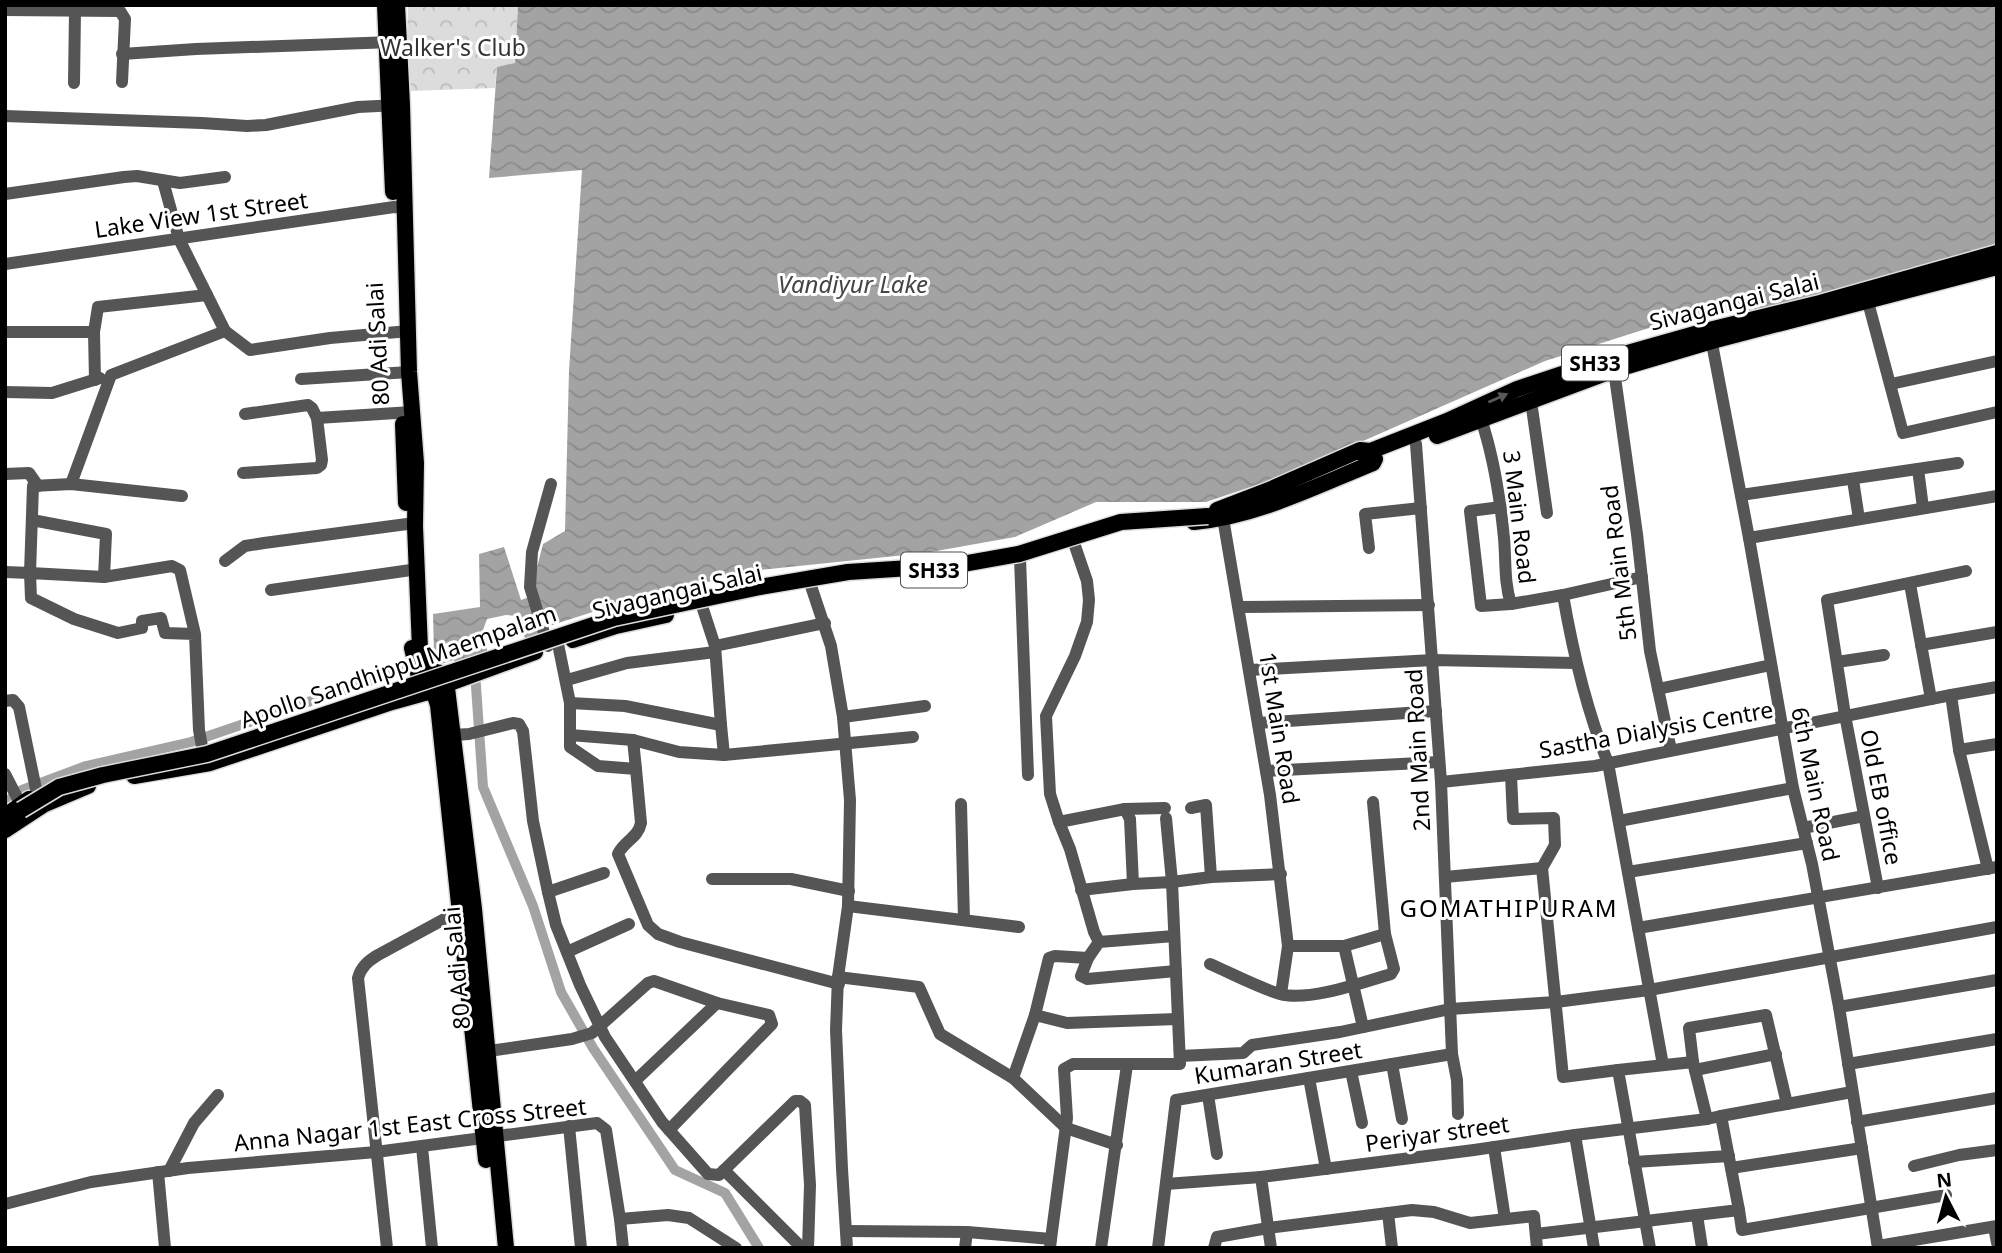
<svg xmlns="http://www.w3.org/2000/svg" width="2002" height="1253" font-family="'Noto Sans',sans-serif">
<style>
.park{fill:url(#park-crowns)}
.water{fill:url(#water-waves)}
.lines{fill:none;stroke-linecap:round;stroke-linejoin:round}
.canal{stroke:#a3a3a3;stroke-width:10}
.major-casing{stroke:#dbdbdb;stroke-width:19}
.minor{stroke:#555;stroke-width:12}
.major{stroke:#000;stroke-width:16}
.major-bridge-casing{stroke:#dbdbdb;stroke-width:19;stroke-linecap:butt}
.major-bridge{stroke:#000;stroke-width:16}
.oneway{fill:#595959}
.labels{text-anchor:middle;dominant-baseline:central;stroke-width:6;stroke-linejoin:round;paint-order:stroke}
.shield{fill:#fff;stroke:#4c4c4c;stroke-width:2}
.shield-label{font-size:21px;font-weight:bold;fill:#000}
.park-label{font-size:23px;fill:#333;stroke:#fff}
.street-label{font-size:23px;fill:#000;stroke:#fff}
.water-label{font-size:24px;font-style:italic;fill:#444;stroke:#fff}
.neighbourhood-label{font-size:24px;letter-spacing:2px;fill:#000;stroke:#fff}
</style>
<defs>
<pattern id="park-crowns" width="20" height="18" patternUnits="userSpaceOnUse" patternTransform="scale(1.75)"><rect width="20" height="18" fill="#dcdcdc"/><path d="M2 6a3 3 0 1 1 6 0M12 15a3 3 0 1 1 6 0" fill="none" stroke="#bbb"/></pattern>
<pattern id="water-waves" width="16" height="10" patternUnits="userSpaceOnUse" patternTransform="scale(1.75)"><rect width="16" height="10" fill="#a3a3a3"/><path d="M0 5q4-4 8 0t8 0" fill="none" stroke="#8b8b8b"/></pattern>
</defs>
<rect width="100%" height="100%" fill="#fff"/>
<path class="park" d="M408,5H518L515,64L497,67L495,88L411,91L407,42Z"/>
<path class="water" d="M518,5H1997V246L1798,303L1671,321L1545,361L1286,475L1206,502H1096L1015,537L925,553L751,571L605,608L549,626L526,641L517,616L506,615L487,619L483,630L490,665L458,673L454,660L438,665L434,652L433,614L480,607L479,554L504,547L521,600L535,595V575L543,544L565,531L569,371L582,170L489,178L497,67L515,63Z"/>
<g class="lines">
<g class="canal">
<path d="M475,672L483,787L533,906L561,992L593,1048L675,1170L725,1193L759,1248"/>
<path d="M5,803L22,790L86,766L191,742L402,670L445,646"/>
</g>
<g class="major-casing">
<g id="major">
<path d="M385,5L393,192"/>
<path d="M397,5L402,105L409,372L416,463L415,526L420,649C427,667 427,668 444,675L446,680L474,909L506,1248"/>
<path d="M403,424L406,503"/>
<path d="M1437,436L1614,370L1712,341L1997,267"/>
<path d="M1363,454L1447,421L1517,389L1610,358L1709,330L1820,303L1997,253"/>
<path d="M1217,510L1269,490L1360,450L1370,451"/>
<path d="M1194,522C1257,516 1314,487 1373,463L1375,459"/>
<path d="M573,640L616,626L666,615"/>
<path d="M412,648L421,685L435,696L438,705L486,1160"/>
<path d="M134,776L210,763L392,702L439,689L447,684L535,652"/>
<path d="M5,816L29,799"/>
<path d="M5,830L43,805L88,786"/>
</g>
</g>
<g class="minor">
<path d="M5,10L120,11L125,19L122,82"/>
<path d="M122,54L196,49L393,42"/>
<path d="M74,83L75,11"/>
<path d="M5,116L202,123L247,126L266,125L358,107L398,105"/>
<path d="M163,181L179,239L225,331L250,350L330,338L409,331"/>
<path d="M5,194L124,177L137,176L180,183L225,177"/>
<path d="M5,264L394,207L404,208"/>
<path d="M1868,302L1903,433L1997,412"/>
<path d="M5,332H94"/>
<path d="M1710,333L1749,538L1793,788L1812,864L1839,1007L1878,1248"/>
<path d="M1614,370L1637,534L1650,651L1671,750"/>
<path d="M301,379L409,372"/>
<path d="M95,380L94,332L98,307L207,295"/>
<path d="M1891,384L1997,361"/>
<path d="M5,392L52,393L100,378"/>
<path d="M1531,401L1547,513"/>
<path d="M245,414L308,405L312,408L317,418L412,412"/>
<path d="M1481,419C1494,458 1500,497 1504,538C1506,561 1504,582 1511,604L1563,595C1573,653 1586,709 1608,763L1663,1065"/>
<path d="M1416,444L1441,782L1452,1054L1457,1080L1458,1114"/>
<path d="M1918,469L1923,508"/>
<path d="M243,473L317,468L321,465L322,460L317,418"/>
<path d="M5,474L29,473L38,486"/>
<path d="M1853,480L1859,519"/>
<path d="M71,484L111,375L225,331"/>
<path d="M1741,495L1958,463"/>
<path d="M1501,507L1470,511L1481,606L1511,604"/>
<path d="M1223,518L1270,795L1288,946"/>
<path d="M32,520L106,534L104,577"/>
<path d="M1749,538L1997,496"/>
<path d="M1369,548L1365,514L1421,508"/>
<path d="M1020,558L1028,775"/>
<path d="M225,561L245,546L264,543L407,524L415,526"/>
<path d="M5,572L30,573L33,486L71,484L182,496"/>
<path d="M808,577L831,646L843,717L850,800L848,906L838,977L836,1030L842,1169L847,1248"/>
<path d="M1910,584L1931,699"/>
<path d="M271,590L418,569"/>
<path d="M1563,595L1642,577"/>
<path d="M1240,607L1429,605"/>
<path d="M195,634L165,633L161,618L142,621V628L118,633L74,619L31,598L30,573L104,577L172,566L180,570L195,634L199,730L203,752"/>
<path d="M558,644L570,703V747L598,766L636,769L641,823C638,838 624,841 618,854L648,925L658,934L680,942L839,984"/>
<path d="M1921,645L1997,632"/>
<path d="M548,646L530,587L532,552L551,484"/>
<path d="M715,646L825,623"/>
<path d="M1837,662L1884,655"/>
<path d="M1250,670L1433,660L1576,663"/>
<path d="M567,680L627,663L715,652"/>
<path d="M1658,689L1771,665"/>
<path d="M1951,695L1997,687"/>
<path d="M5,701L13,700L19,707L37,794"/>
<path d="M570,703L625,706L721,725L715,646L702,606"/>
<path d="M843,717L925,706"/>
<path d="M1258,723L1436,711"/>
<path d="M721,725L724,755L913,737"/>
<path d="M453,735L469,734L513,723L519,724L523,731L533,821L548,892L556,925L580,985L605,1037L662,1122L708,1174L719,1175L795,1101H800L805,1105L810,1185L808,1248"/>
<path d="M570,735L633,740"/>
<path d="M1959,750L1988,869"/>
<path d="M636,769L633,740L679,752L724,755"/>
<path d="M1266,771L1439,762"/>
<path d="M5,774L21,805"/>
<path d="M1511,775L1513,819L1554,818L1555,845L1542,868"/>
<path d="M1441,782L1595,766L1951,695L1959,750L1997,744"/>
<path d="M961,804L964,920"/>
<path d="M1125,809L1165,808"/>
<path d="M1166,818L1172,882L1211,877L1206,805L1191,808"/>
<path d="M1619,821L1793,788"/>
<path d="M1059,822L1070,849L1094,932L1099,942"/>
<path d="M1803,828L1864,816"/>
<path d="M1628,872L1807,843"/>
<path d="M1211,877L1281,874"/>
<path d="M1445,877L1542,868L1563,1077L1618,1070"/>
<path d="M712,879H791L849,891"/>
<path d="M1878,888L1845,715L1827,600L1966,571"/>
<path d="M1081,890L1133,884"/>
<path d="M548,892L604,873"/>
<path d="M848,906L1019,927"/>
<path d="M1638,928L1997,867"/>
<path d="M1174,936L1099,942L1088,958L1081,976L1087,979L1176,971"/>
<path d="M567,952L629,924"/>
<path d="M1210,964C1233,974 1257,987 1280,994C1308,1002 1364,982 1391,974L1394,969L1385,934"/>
<path d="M838,977L919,987L940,1034L1013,1078L1035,1015L1067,1023L1177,1019"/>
<path d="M1281,994L1288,946H1344"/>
<path d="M1839,1007L1997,980"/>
<path d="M1035,1015L1049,958L1055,956L1088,958"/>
<path d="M1363,1027L1344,946L1385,934L1373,802"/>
<path d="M482,1052L572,1039L592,1033L648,983L654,981L717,1003L769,1015L772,1024L669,1130"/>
<path d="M1180,1056L1243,1053L1252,1045L1340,1032L1450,1009L1556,1002L1649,990L1997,927"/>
<path d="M1693,1062L1689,1028L1766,1015L1787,1104"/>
<path d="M1392,1064L1402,1119"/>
<path d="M1848,1064L1997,1039"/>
<path d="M1695,1070L1776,1054"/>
<path d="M1351,1071L1362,1123"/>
<path d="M1013,1078L1066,1128L1117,1145"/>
<path d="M1309,1078L1326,1169"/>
<path d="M635,1081L717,1003"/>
<path d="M1208,1095L1217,1154"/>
<path d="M1857,1122L1997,1098"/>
<path d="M569,1126L581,1248"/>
<path d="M1575,1135L1707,1119"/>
<path d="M422,1147L432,1248"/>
<path d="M1494,1147L1505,1219"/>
<path d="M1634,1162L1729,1156"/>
<path d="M1914,1166L1959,1155L1997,1150"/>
<path d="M1731,1168L1862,1148"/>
<path d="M724,1170L802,1248"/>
<path d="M169,1171L194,1123L218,1095"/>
<path d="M158,1172L165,1248"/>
<path d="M1166,1184L1261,1177"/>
<path d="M5,1204L91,1182L188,1168L376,1152L597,1123L606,1130L620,1219L668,1215L689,1218L736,1248"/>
<path d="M1739,1210L1742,1230L1946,1195"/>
<path d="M1388,1213L1392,1248"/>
<path d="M1697,1215L1702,1248"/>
<path d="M620,1219L623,1248"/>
<path d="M1994,1227L1997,1243"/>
<path d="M846,1231L967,1232"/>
<path d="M1536,1234L1739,1210L1721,1116L1852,1092"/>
<path d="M1051,1239L1067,1118L1064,1069L1073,1064H1180L1172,882L1133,884L1130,819L1125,809L1059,822L1050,794L1046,716L1075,656L1087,622L1089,600L1087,581L1074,543"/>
<path d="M1878,1246L1997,1226"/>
<path d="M387,1248L358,978C361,967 368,961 378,955L461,910H466"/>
<path d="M965,1248L967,1232L1051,1239L1050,1248"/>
<path d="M1101,1248L1127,1065"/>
<path d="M1158,1248L1176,1100L1452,1054"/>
<path d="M1214,1248L1217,1237L1268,1228L1412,1210L1434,1212L1470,1223L1534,1216L1537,1248"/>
<path d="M1271,1248L1261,1177L1474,1150L1575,1135L1594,1248"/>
<path d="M1650,1248L1618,1070L1693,1062L1707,1119L1721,1116"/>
</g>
<use href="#major" class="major"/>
<g class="major-bridge-casing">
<path id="major-bridge" d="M21,810L59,787L103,775L207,754L614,618L760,587L848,572L957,565L1019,554L1121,522L1208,516"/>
</g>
<use href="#major-bridge" class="major-bridge"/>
</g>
<defs><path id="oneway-solid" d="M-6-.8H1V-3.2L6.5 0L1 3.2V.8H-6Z" transform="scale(1.75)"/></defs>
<use class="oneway" href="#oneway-solid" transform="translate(1498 398) rotate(-24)"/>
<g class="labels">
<g class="shield">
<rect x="1562" y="345.5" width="66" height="35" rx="5"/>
<rect x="901" y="552.5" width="66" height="35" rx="5"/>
</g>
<g class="shield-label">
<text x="1595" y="363">SH33</text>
<text x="934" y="570">SH33</text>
</g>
<g class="park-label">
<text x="453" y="47">Walker's Club</text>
</g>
<g class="street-label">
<text transform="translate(201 214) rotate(-8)">Lake View 1st Street</text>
<text transform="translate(1734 301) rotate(-14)">Sivagangai Salai</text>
<text transform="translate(377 344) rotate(-93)">80 Adi Salai</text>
<text transform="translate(1520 517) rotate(83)">3 Main Road</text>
<text transform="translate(1618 563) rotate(-97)">5th Main Road</text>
<text transform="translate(677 591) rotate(-13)">Sivagangai Salai</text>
<text transform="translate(398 666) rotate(-19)">Apollo Sandhippu Maempalam</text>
<text transform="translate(1280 728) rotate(81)">1st Main Road</text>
<text transform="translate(1656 729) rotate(-10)">Sastha Dialysis Centre</text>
<text transform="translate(1417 750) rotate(-93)">2nd Main Road</text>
<text transform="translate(1816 784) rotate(78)">6th Main Road</text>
<text transform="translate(1882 797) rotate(79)">Old EB office</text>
<text transform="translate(456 968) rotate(-95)">80 Adi Salai</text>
<text transform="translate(1278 1062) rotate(-9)">Kumaran Street</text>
<text transform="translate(410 1124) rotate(-6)">Anna Nagar 1st East Cross Street</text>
<text transform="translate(1437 1133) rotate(-8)">Periyar street</text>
</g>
<g class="water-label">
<text x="853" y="283">Vandiyur Lake</text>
</g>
<g class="neighbourhood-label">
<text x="1509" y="907">GOMATHIPURAM</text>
</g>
</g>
<rect width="2002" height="1253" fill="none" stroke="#000000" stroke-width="14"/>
<g transform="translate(1946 1197) rotate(354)" stroke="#ffffff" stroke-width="5" paint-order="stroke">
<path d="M0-5L12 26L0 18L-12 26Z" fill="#000000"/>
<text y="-10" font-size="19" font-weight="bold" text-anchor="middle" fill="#000000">N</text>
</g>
</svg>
